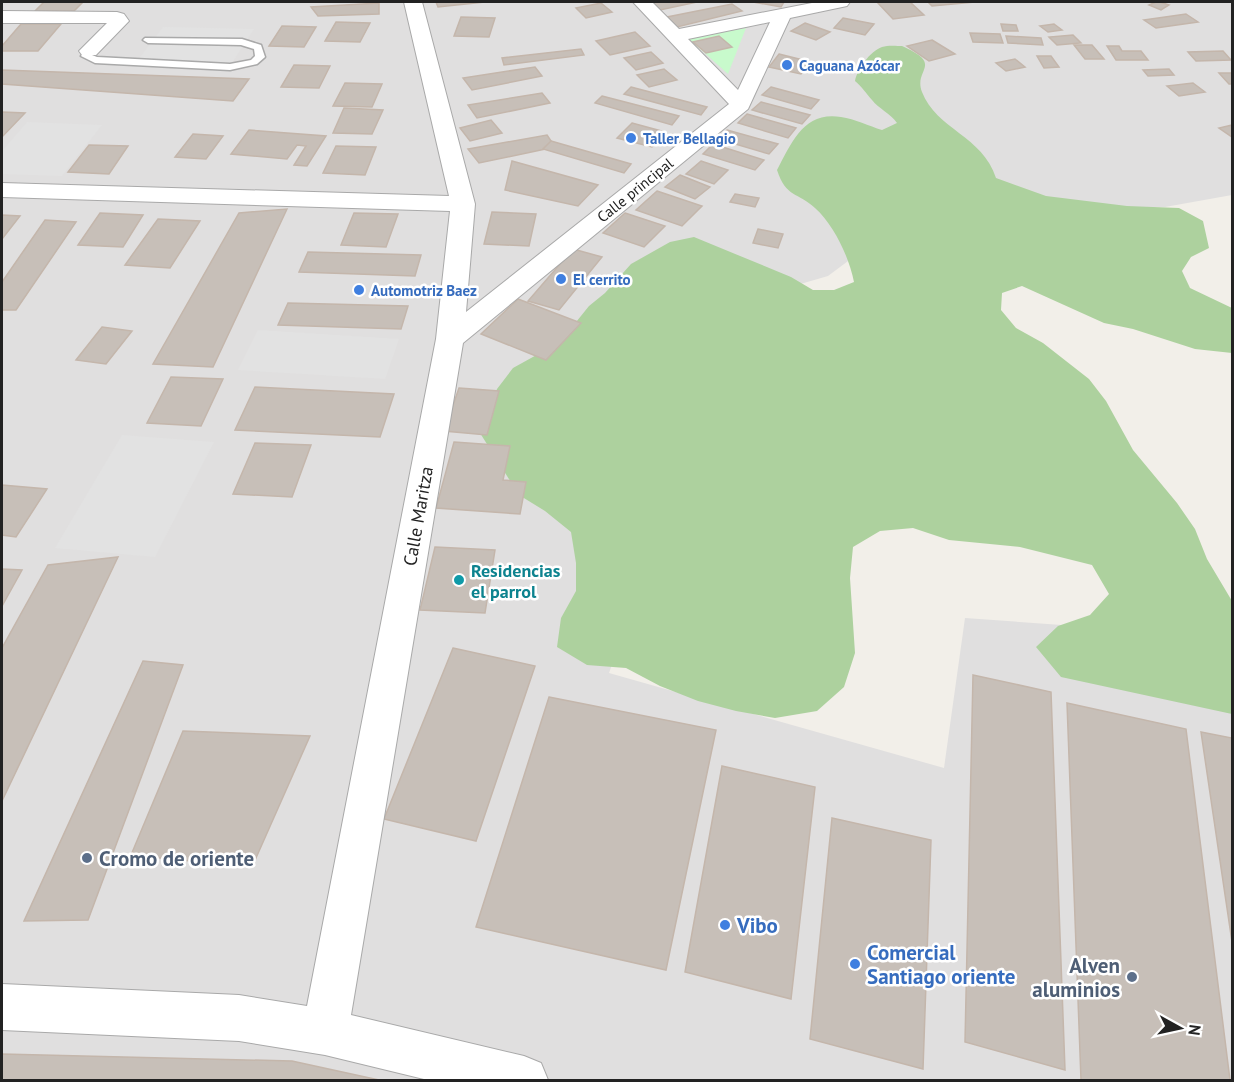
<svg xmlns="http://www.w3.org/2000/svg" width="1234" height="1082" font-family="'PT Sans',sans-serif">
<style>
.residential{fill:#e0dfdf}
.forest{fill:#add19e}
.park{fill:#c8facc}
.parking{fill:#e2e2e2}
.building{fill:#c7bfb8;stroke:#c4b6ab;stroke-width:1.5}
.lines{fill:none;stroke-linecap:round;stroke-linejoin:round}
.service-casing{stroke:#a9a9a9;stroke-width:3}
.minor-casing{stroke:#a9a9a9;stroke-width:2}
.service{fill:#fff;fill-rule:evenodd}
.minor{fill:#fff;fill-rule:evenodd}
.shop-dot{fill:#3f7fe0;stroke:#fff;stroke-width:2}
.culture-dot{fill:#0f9aa8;stroke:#fff;stroke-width:2}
.service-dot{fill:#5c6f8a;stroke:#fff;stroke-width:2}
.labels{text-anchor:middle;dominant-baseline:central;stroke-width:5;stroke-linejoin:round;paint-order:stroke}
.far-shop-label{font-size:15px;font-weight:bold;fill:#366cbe;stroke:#fff;text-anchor:start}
.far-street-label{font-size:15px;fill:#222;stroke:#fff}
.street-label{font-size:18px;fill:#222;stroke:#fff}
.culture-label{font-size:18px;font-weight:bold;fill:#0d838f;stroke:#fff;text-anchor:start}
.near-service-label{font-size:21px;font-weight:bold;fill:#4e5e75;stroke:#fff;text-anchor:start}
.near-shop-label{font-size:21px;font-weight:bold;fill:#366cbe;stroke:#fff;text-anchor:start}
</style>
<rect width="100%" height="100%" fill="#f2efe9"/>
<path class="residential" d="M2,2H1232V195L1165,207L1082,209L962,176L828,276L766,294L635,598L609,673L944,768L965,618L1104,628L1232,643V1080H2Z"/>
<path class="forest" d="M902,46C945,65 913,69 922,92C936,129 983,136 996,178L1046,196L1127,206L1179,208L1203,221L1209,248L1191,257L1182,271L1190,288L1232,308V353L1195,349L1133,329L1104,323L1022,286L1002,293L1001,310L1016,328L1043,343L1089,379L1106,401L1133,450L1177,503L1195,529L1207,559L1232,601V714L1061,677L1036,647L1058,626L1090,615L1109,594L1092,565L1020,547L949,540L913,528L880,531L853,547L850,578L855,653L844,687L817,711L775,718L736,711L698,701L660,686L626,668L587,665L557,647L561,618L576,591V563L571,532L545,511L519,495L480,433L497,389L513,368L560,342L589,306L605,293L631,264L670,242L694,237L791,277L813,290H834L854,282C849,257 834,225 815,208C798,192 786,198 777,170C792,142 804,111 841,117C855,119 869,126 882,130L897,123C890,113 879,109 872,100C866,93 862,87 855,81C857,70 870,51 882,47C888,45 897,46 902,46Z"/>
<path class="park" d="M746,28L728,74L688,38Z"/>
<g class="parking">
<path d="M163,27L254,29L232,63L137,61Z"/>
<path d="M27,122L102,125L62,176L2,174V151Z"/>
<path d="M258,330L399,339L385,379L238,370Z"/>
<path d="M122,435L214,442L155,557L55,548Z"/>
</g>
<g class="building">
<path d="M44,2H83L74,11H35Z"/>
<path d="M436,2H485L438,7Z"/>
<path d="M650,2H697L660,10Z"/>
<path d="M753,2H784L781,7Z"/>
<path d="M877,2H910L924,15L893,19Z"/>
<path d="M928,2H975L932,6Z"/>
<path d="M1156,2H1160L1169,5L1161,10L1149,5Z"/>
<path d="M379,3V14L318,16L311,7Z"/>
<path d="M601,3L612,12L586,18L576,8Z"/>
<path d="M732,4L742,11L673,28L662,18Z"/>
<path d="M1186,14L1198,22L1156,28L1144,20Z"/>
<path d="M461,17L495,18L489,37L454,36Z"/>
<path d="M843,18L874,24L865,35L834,28Z"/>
<path d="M336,22L370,23L360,42L325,41Z"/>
<path d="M805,23L830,32L816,40L791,31Z"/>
<path d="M21,24H61L38,51H2V46Z"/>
<path d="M1001,24L1016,25L1018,31H1003Z"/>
<path d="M1054,24L1062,30L1048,32L1040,26Z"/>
<path d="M282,26L316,27L304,47L269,46Z"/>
<path d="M635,32L650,46L610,55L596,41Z"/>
<path d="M970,33L1000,34L1003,43L973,42Z"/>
<path d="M1073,35L1081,43L1057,45L1049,37Z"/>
<path d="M719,36L732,47L706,53L693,42Z"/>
<path d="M1006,36L1041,38L1043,45L1008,43Z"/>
<path d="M932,40L955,54L929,61L907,46Z"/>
<path d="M1074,45H1092L1104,59H1085Z"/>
<path d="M1107,46H1119L1122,51H1141L1148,60H1116Z"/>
<path d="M581,49L584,55L504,65L502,58Z"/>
<path d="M1223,51L1231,60L1196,61L1188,52Z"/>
<path d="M651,52L663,63L636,70L624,58Z"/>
<path d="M779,54L811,62L801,74L769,67Z"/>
<path d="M1037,56H1051L1059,67L1044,68Z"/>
<path d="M1015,59L1025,67L1006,71L996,63Z"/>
<path d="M294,65L330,66L319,88L281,87Z"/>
<path d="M535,67L542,76L472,90L463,78Z"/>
<path d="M664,69L677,80L649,87L637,75Z"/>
<path d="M1169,69L1174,75L1148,76L1143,70Z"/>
<path d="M2,70L249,79L233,101L2,84Z"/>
<path d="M1219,73H1232V84H1229Z"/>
<path d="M345,83L382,84L372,107L333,106Z"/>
<path d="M1193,83L1205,92L1179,96L1167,86Z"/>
<path d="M631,87L707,107L701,115L624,94Z"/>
<path d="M771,87L819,100L811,109L762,95Z"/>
<path d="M542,93L550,103L477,118L468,105Z"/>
<path d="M602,96L679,116L672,125L595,103Z"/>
<path d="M761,102L810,115L802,124L752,110Z"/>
<path d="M344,108L383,110L372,134L333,133Z"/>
<path d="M2,112L25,113L2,137Z"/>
<path d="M747,114L796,128L788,138L738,123Z"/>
<path d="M491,120L502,133L470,141L460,128Z"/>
<path d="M632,123L665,132L652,147L617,138Z"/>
<path d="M1232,125V137L1219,128Z"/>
<path d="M249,130L326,136L307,166L294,165L306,146L297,145L287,159L231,154Z"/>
<path d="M727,130L778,144L769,154L718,139Z"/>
<path d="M193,134L223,136L206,159L175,157Z"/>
<path d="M547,135L555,147L479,163L468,149Z"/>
<path d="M551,141L631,164L624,173L543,149Z"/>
<path d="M713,144L764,160L755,170L703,154Z"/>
<path d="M89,145L128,146L109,174L68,172Z"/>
<path d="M336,146L376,147L365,175L323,173Z"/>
<path d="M512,161L598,185L578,206L505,190Z"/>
<path d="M701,161L728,170L714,184L686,174Z"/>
<path d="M680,175L710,187L695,199L665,187Z"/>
<path d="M657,191L702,206L682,226L636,210Z"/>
<path d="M735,194L759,198L755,207L730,202Z"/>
<path d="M287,209L213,367L153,364L239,213Z"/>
<path d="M492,212L536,214L529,246L484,244Z"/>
<path d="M100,213L143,215L123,247L78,245Z"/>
<path d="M354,213L398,214L386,247L341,245Z"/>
<path d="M625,213L665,226L644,247L603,233Z"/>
<path d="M2,215L20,216L2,239Z"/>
<path d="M158,219L200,221L170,268L125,265Z"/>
<path d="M45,220L76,222L16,310H2V282Z"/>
<path d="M758,229L783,234L778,248L753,243Z"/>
<path d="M573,249L602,257L559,310L528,301Z"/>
<path d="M308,252L421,255L415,276L299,272Z"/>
<path d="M518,299L581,323L546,360L481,334Z"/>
<path d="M288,303L408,306L401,329L278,325Z"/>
<path d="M102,327L132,331L106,364L76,360Z"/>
<path d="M171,377L223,379L201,426L147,423Z"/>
<path d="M255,387L394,394L380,437L235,430Z"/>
<path d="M459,388L499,391L487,435L444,431Z"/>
<path d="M454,442L510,446L503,480L526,482L520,514L436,508Z"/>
<path d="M255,443L311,445L292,497L233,494Z"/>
<path d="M2,485L47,489L16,537L2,535Z"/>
<path d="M435,547L495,550L485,613L420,610Z"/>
<path d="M118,557L2,801V648L48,565Z"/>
<path d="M2,569L22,570L2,606Z"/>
<path d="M453,648L535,666L476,841L384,819Z"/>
<path d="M143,661L183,665L88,920L24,921Z"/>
<path d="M973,675L1051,692L1065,1070L965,1042Z"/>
<path d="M549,697L716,730L666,970L476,927Z"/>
<path d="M1067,703L1186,729L1230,1080H1081Z"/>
<path d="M183,731L310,736L252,867L131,855Z"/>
<path d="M1201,732L1232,738V942Z"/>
<path d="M722,766L815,787L791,999L685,972Z"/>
<path d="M832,818L931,840L923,1069L810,1039Z"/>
<path d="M2,1054L292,1061L379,1080H2Z"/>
</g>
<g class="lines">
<g class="service-casing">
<path id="service" d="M145,38L242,39L261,45L265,57L257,64L230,70L95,63L81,56L86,49L89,48L94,51L92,55L97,57L230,64L251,60L255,56L254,49L241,45L148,43L143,40Z"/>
</g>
<g class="minor-casing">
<g id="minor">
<path d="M404,2H422L475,204L466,312L729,104L633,2H652L679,29L817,2H850L847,6L790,18L748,109L463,343L351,1015L524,1056L541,1063L548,1080H428L325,1055L239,1041L2,1030V984L239,995L307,1006L436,339L450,211L2,197V183L449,196ZM770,22L738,90L688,39Z"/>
<path d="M2,11L117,12L124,14L129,21L96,55H82L79,51L107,23H2Z"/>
</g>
</g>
<use href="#service" class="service"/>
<use href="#minor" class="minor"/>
</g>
<g class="shop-dot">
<circle cx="787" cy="65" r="6"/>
<circle cx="631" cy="138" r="6"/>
<circle cx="561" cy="279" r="6"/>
<circle cx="359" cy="290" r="6"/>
<circle cx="725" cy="925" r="6"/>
<circle cx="855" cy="964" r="6"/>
</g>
<circle class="culture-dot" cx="459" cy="580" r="6"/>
<g class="service-dot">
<circle cx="87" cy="858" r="6"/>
<circle cx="1132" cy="977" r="6"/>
</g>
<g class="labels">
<g class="far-shop-label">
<text x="799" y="65">Caguana Azócar</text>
<text x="643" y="138">Taller Bellagio</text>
<text x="573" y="279">El cerrito</text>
<text x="371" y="290">Automotriz Baez</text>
</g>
<g class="far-street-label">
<text transform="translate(635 190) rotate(-39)">Calle principal</text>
</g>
<g class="street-label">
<text transform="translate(418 516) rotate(-80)">Calle Maritza</text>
</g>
<g class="culture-label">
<text x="471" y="570">Residencias<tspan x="471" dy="21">el parrol</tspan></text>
</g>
<g class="near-service-label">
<text x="99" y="858">Cromo de oriente</text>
<text x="1120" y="965" text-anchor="end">Alven<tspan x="1120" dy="24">aluminios</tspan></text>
</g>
<g class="near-shop-label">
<text x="737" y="925">Vibo</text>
<text x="867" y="952">Comercial<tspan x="867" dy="24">Santiago oriente</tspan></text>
</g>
</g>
<rect width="1234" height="1082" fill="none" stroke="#222222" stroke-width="6"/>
<g transform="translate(1180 1028) rotate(98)" stroke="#ffffff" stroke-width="4.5" paint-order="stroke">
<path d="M0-4.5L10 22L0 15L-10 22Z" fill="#222222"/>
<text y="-9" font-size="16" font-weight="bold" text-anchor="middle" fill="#222222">N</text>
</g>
</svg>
